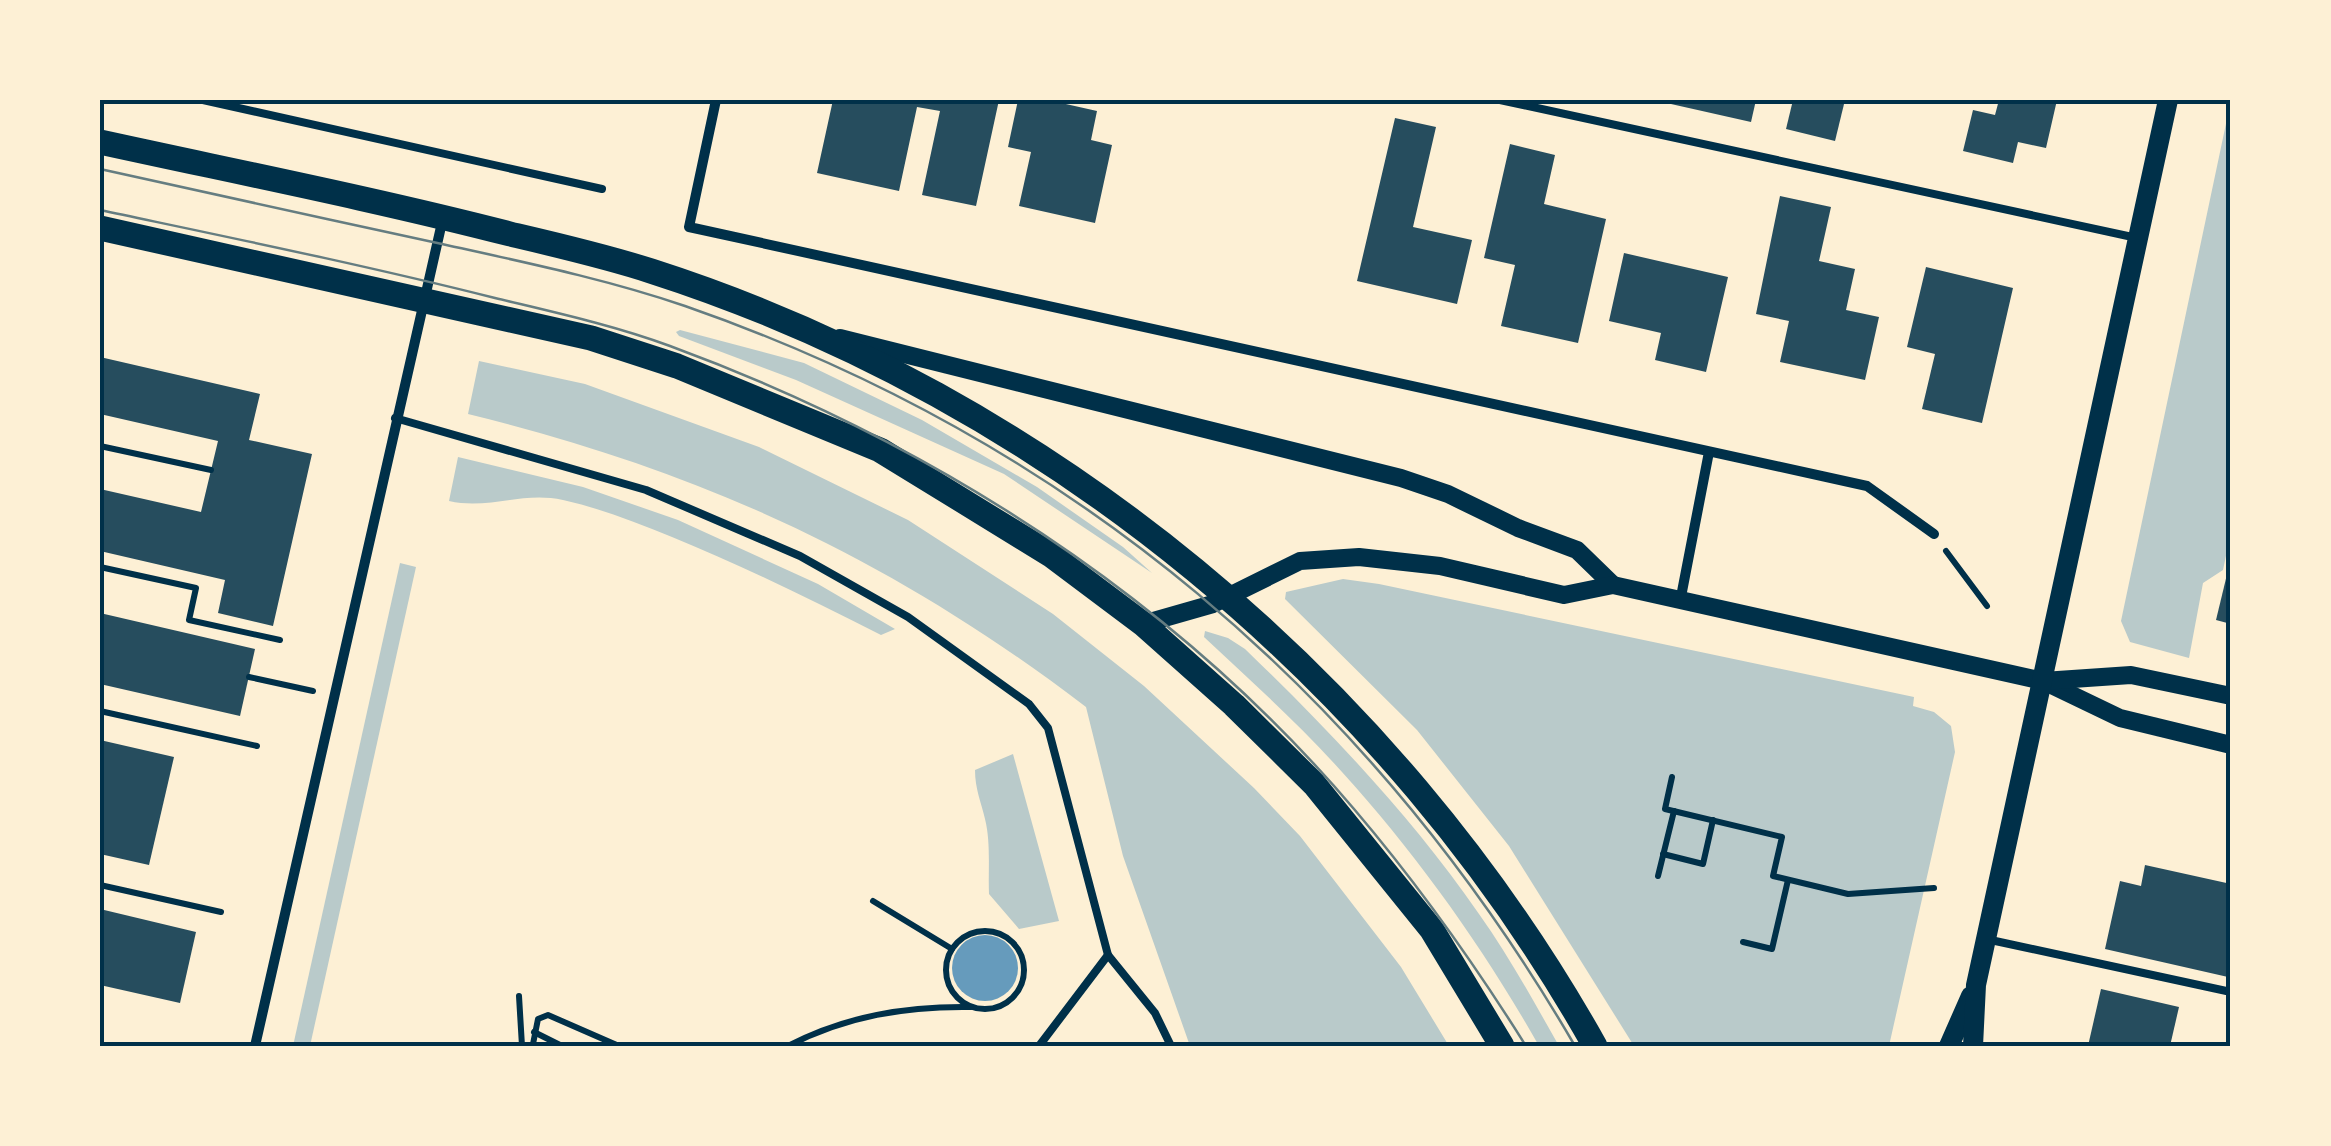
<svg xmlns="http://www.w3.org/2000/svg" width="2331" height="1146" font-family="Poppins,sans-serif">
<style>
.green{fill:#b9caca}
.water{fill:#669bbc}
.building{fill:#264d5e}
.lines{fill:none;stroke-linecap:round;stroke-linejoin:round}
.path{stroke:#003049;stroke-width:6}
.service{stroke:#003049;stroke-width:8}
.minor{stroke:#003049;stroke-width:10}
.tertiary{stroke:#003049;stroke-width:18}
.secondary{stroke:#003049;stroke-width:20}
.primary{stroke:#003049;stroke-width:25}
.tram{stroke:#657d81;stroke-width:2.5}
.neatline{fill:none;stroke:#003049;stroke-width:4}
</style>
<rect width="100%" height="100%" fill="#fdf0d5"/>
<g class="green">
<path d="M2231,100V532L2223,570L2203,583L2189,658L2130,642L2121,621Z"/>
<path d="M680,330L804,363L922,420L1037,487L1123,547L1152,573L1004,474L796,380L679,336L676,332Z"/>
<path d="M479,361L585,384L759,447L908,520L1053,614L1144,686L1254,788L1300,836L1401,967L1449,1046H1190L1123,856L1086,707C892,559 704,472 468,414Z"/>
<path d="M458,457L583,487L678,520L818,584L895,629L881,635C812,600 743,566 672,537C637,523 600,508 563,500C522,491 489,510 449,501Z"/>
<path d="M400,563L416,567L310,1046H293Z"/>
<path d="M1343,579L1379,584L1914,697L1913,706L1934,712L1951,726L1955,752L1889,1046H1634L1509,846L1417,730L1285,599L1286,592Z"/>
<path d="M1205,631L1228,638L1245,649C1331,732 1412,817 1479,914C1509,956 1534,1002 1559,1046H1539C1483,947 1418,856 1342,772C1299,724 1251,681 1204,637Z"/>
<path d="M1013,754L1059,921L1019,929L989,894C988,870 991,843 985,819C981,802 975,789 975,770Z"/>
</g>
<circle class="water" cx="985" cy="968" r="33"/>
<g class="building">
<path d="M833,100H999L976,206L922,195L940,111L917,107L899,191L817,173Z"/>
<path d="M1018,100H1048L1097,111L1091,140L1112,145L1095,223L1019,206L1031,152L1008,147Z"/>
<path d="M1672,100H1756L1751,122L1671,104Z"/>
<path d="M1793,100H1845L1835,141L1786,129Z"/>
<path d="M1999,100H2057L2046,148L2018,142L2013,163L1963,151L1973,110L1995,115Z"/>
<path d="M1395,118L1436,127L1413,227L1472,240L1457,304L1357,281Z"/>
<path d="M1510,144L1555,155L1544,204L1606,219L1578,343L1501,326L1515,265L1484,258Z"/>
<path d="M1780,196L1831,207L1819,261L1855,269L1846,310L1879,317L1865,380L1780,362L1789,321L1756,314Z"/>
<path d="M1624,253L1728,277L1706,372L1655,360L1661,333L1609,321Z"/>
<path d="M1926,267L2013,288L1982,423L1922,409L1935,354L1907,347Z"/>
<path d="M100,357L260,394L249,440L312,454L273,626L218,613L225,580L100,551V489L201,512L218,441L100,414Z"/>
<path d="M2230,562H2231V624L2216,620Z"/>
<path d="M100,613L255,649L240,716L100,684Z"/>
<path d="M100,740L174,757L149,865L100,854Z"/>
<path d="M2145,865L2231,884L2228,977L2105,949L2120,881L2141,886Z"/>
<path d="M100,909L196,932L180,1003L100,985Z"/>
<path d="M2101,989L2179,1007L2170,1046H2088Z"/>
</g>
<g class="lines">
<g class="path">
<path d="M100,446L211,470"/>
<path d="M1946,551L1987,606"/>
<path d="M100,567L196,588L189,620L280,640"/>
<path d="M249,677L313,691"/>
<path d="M100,711L257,746"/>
<path d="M1672,777L1665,809L1782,837L1773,876L1848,894L1934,888"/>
<path d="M1663,854L1703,864L1713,820"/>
<path d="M1658,876L1674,811"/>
<path d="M100,885L221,912"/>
<path d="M873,901L952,949"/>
<circle cx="985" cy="970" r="39"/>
<path d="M1743,942L1772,949L1788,880"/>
<path d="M519,996L522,1046"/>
<path d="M534,1032L562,1046"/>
<path d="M536,1046L533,1044L538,1019L548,1015L619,1046"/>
<path d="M788,1046C846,1016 906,1006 971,1007"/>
</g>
<g class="service">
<path d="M203,100L602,189"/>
<path d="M1500,100L2137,238"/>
<path d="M395,418L646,490L800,556L908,617L1029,704L1048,728L1108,955L1155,1013L1171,1046"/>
<path d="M1986,939L2231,992"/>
<path d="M975,1046H988"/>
<path d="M1039,1046L1108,955"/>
</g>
<g class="minor">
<path d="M716,100L689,227L1867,486L1934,534"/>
<path d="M1680,602L1709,452"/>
<path d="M255,1046L443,218"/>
</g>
<g class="tertiary">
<path d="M840,338L1401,478L1448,494L1518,528L1577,550L1613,585"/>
<path d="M1143,624L1213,604L1300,561L1359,557L1440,566L1564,595L1613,585L2043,681L2120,718L2231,745"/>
<path d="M2043,681L2131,675L2231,696"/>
</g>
<g class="secondary">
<path d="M1949,1046L1971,996"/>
<path d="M1973,1046L1976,985L2168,100"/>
</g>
<g class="primary">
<path d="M100,142C237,172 374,199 510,234C557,245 605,256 651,271C1047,398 1392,684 1595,1046"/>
<path d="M100,228L591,338L677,366L880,450L1051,555L1143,624L1234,705L1314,784L1432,930L1502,1046"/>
</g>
<g class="tram">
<path d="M100,169C214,195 328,219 442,244C523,262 606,279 685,306C1071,440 1370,693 1575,1046"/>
<path d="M100,210C232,238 364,265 495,298C553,312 613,325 670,346C931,442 1173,596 1354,809C1417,883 1474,963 1526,1046"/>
</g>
</g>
<rect width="2331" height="1146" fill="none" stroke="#fdf0d5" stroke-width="205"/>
<rect x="102" y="102" width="2126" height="942" class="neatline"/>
</svg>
